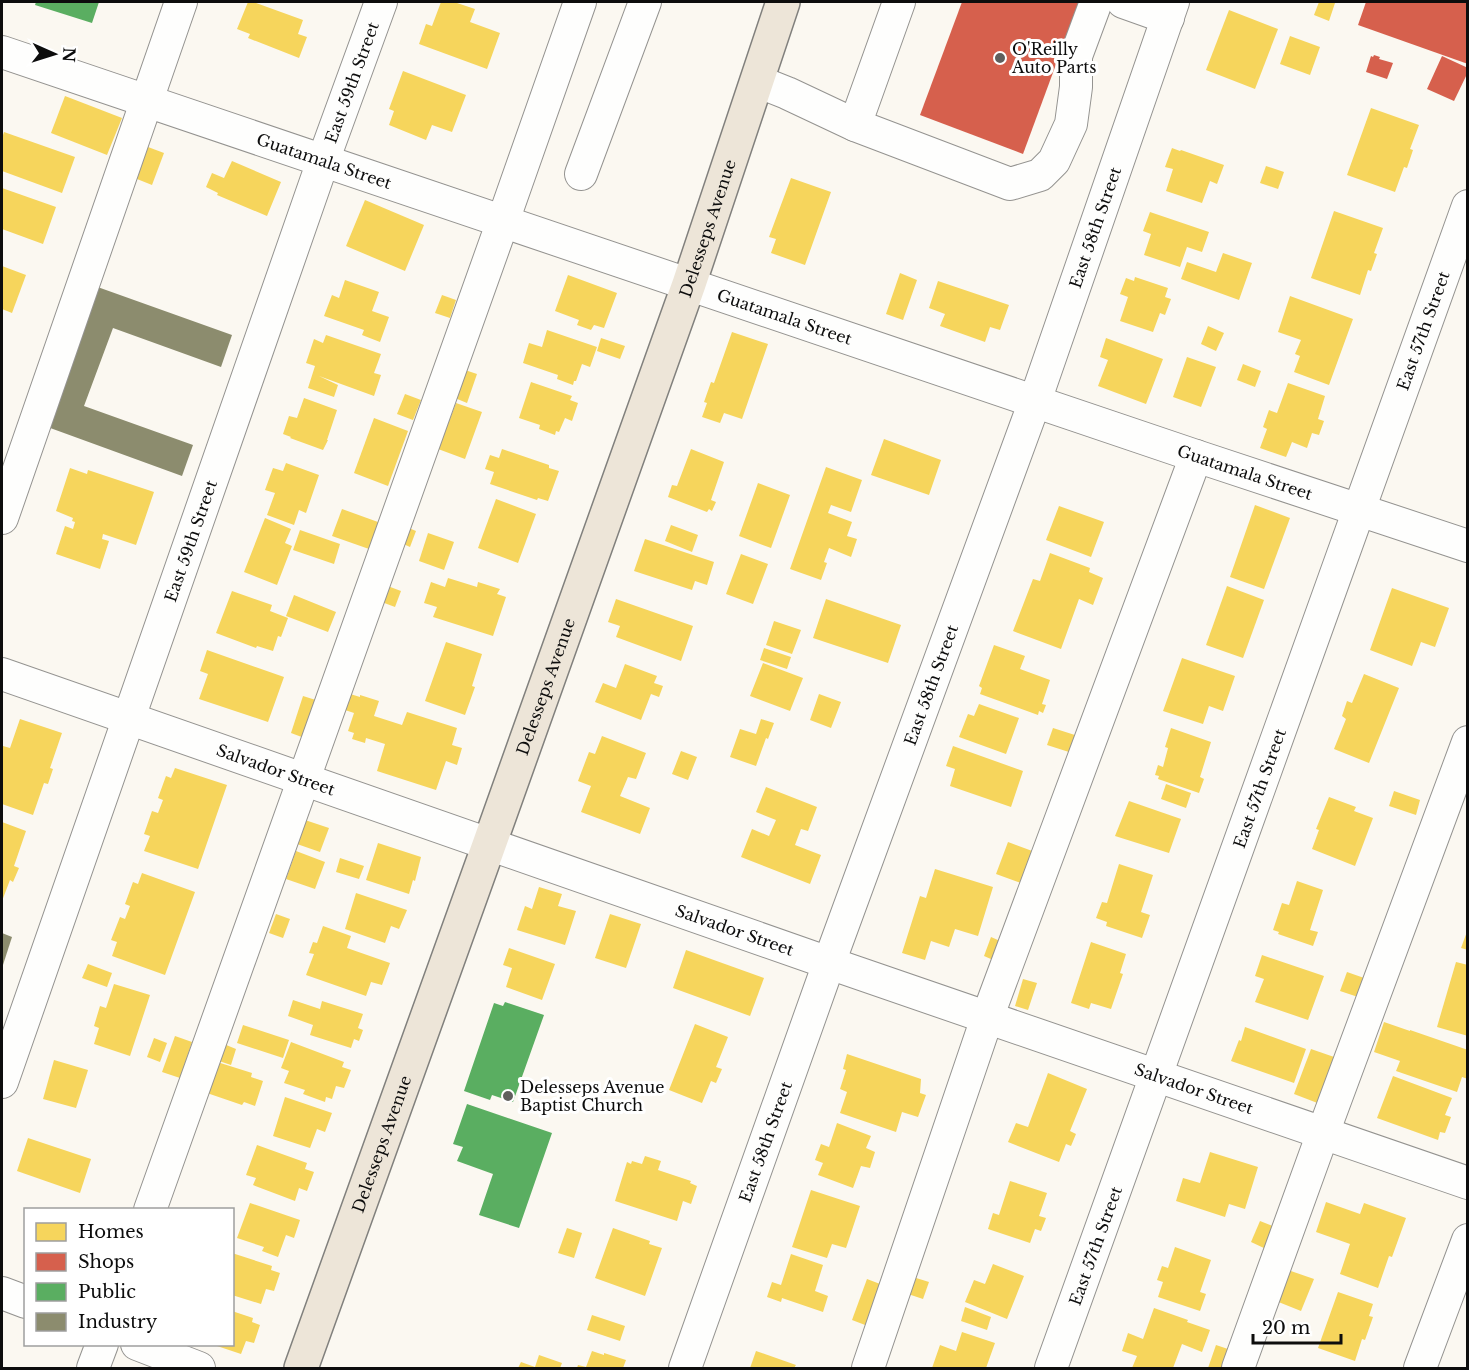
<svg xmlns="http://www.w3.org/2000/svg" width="1469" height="1370" font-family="'Libre Baskerville',serif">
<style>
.homes{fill:#f6d55c}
.shops{fill:#d6604d}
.public{fill:#5aae61}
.industry{fill:#8c8c6e}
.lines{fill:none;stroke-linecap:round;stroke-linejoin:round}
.minor-casing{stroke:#949390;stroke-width:34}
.major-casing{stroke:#81807d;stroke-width:36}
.minor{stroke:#fefefd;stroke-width:32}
.major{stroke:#ede5d8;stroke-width:33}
.poi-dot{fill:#605f5d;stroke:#fff;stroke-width:2}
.labels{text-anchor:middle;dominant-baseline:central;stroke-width:6;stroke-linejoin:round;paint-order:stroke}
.poi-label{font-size:16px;fill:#0d0d0d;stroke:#fff;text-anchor:start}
.street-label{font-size:16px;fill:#0d0d0d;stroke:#fff}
</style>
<rect width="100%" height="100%" fill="#fbf8f1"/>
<g class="homes">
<path d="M248,2H253L303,20L298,34L307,37L299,58L248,38L250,34L237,29Z"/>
<path d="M441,2H454L475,9L470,22L500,33L487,69L419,44L426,24L432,26Z"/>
<path d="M1319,2L1335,3L1329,21L1314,15Z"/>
<path d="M1229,10L1278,29L1255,89L1206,70Z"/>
<path d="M1290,36L1320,47L1310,75L1280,64Z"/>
<path d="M403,71L466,95L452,132L432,125L426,140L389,125L394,111L389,109Z"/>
<path d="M65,96L122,118L107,155L51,133Z"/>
<path d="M1371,108L1419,125L1410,149L1413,150L1407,168L1404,167L1395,192L1347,175Z"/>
<path d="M4,132L75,157L62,193L2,171V138Z"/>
<path d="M148,147L164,153L152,185L137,179Z"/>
<path d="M1172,148L1180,151L1181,150L1224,165L1217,184L1210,181L1202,203L1166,191L1173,169L1165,167Z"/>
<path d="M232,161L281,182L267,216L217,195L218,193L206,187L212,173L224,178Z"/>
<path d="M1266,166L1284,172L1278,189L1260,183Z"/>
<path d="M791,178L831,192L805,265L771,253L776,239L769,237Z"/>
<path d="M2,188L56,207L43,244L2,229Z"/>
<path d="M365,200L424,225L405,271L346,246Z"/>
<path d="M1334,211L1383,228L1374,253L1377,254L1371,271L1368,270L1360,295L1311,278Z"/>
<path d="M1150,212L1209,232L1202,252L1187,247L1180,267L1144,255L1151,234L1143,231Z"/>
<path d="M1223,253L1252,263L1239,300L1181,279L1187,262L1216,272Z"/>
<path d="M2,266L26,275L12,313L2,309Z"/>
<path d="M900,273L917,280L903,320L886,314Z"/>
<path d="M568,275L617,293L604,328L594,325L591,330L577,325L579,320L555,311Z"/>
<path d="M1135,277L1168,288L1165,297L1171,299L1165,315L1160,313L1153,332L1120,321L1128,297L1120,294L1126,278L1134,281Z"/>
<path d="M345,280L379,292L372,311L389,317L380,342L362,335L364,330L324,316L332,295L339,298Z"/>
<path d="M938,281L1009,305L1000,330L990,327L985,342L940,326L945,314L929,308Z"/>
<path d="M442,295L456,300L450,318L435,313Z"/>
<path d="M1290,296L1353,319L1329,385L1294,372L1300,356L1295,354L1301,340L1278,332Z"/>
<path d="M1208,326L1224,333L1216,351L1201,344Z"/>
<path d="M547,330L597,347L590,367L582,364L576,381H574L573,385L557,379L558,375L523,363L529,343L542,347Z"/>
<path d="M732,332L768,344L742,419L724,413L720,423L702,417L707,403L704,402L711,382L714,383Z"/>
<path d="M326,335L381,354L374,373L381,375L374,396L319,376L338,385L334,397L308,388L315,366L306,363L314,339L323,343Z"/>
<path d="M601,338L625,346L620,359L597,351Z"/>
<path d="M1106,338L1163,359L1146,404L1098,386L1108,360L1100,357Z"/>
<path d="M1187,357L1216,367L1201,407L1173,397Z"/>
<path d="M1243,364L1261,371L1255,387L1237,380Z"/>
<path d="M459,368L477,374L467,403L450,396Z"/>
<path d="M531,382L572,396L570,400L578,403L572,421L565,418L559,432L556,431L555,435L539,429L540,425L519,418Z"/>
<path d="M1288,383L1325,396L1318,419L1324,421L1319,435L1312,433L1307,448L1292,442L1286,457L1260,448L1267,429L1263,427L1269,410L1277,413Z"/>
<path d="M405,394L421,400L413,420L397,414Z"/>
<path d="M304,398L337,410L327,440H328L323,450L290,438L291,437L283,434L289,416L297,418Z"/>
<path d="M456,403L482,412L465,459L430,446L441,415L450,419Z"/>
<path d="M374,418L408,431L388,486L354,473Z"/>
<path d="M884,439L941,460L929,495L871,475Z"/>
<path d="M502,449L549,465V468L559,471L548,501L538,498L537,500L490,484L494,472L485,469L490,455L499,458Z"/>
<path d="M691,449L724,462L711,500L716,502L712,511L709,509L707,512L668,497L672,485L677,486Z"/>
<path d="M286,463L319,475L306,513L299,510L294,525L267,515L275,493L265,490L273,468L283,471Z"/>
<path d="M826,467L862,480L851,512L831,505L828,513L852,522L847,536L857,539L851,557L829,548L824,562L827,563L821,580L790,569Z"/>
<path d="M70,468L87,474L88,470L154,492L136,545L103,534L102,539L109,541L100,569L56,554L65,526L73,529L75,522L72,521L73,518L56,511Z"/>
<path d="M758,483L790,495L771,548L739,536Z"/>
<path d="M496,499L536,514L518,563L478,548Z"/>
<path d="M1255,505L1290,518L1264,589L1230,577Z"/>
<path d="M1059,506L1104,522L1091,557L1046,540Z"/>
<path d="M342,509L378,522L369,549L332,536Z"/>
<path d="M265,518L291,529L285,543L292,546L277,585L244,572Z"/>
<path d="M671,525L698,535L692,552L665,541Z"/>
<path d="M404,526L416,531L410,547L399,542Z"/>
<path d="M300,530L340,544L334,564L293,550Z"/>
<path d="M428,533L454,542L444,570L419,561Z"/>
<path d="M645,539L714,562L707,585L695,581L692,590L634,571Z"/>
<path d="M1050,553L1090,568L1089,572L1103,578L1093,605L1079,599L1061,649L1013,631L1033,579L1040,581Z"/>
<path d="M741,554L768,564L753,604L726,594Z"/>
<path d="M448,578L477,587L478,582L500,589L497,594L506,597L493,636L433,617L437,607L424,603L431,582L445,587Z"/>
<path d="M385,585L401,591L395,607L379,601Z"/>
<path d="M1227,586L1264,600L1243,658L1206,645Z"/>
<path d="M1392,588L1449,608L1435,647L1421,642L1412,666L1370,650Z"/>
<path d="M232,591L272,605L270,611L288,618L281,637L278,636L273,651L257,646L256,648L216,633Z"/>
<path d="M294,595L336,612L328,632L286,616Z"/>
<path d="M616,599L693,626L681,661L616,637L620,626L608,622Z"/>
<path d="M826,599L901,625L888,663L813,638Z"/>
<path d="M774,621L801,630L792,654L766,645Z"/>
<path d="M446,642L482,654L472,686L475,687L465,715L425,701Z"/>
<path d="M994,645L1025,656L1020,669L1050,680L1042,704L1046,705L1043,713L1039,711L1038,715L980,694L982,688L979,686Z"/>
<path d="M764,648L791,657L787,669L760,660Z"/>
<path d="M207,650L284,677L268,722L199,699L208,674L200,671Z"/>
<path d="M1182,658L1235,676L1223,711L1209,706L1203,724L1163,711Z"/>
<path d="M763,663L803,678L790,711L750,696Z"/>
<path d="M625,664L657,676L654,683L663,686L659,697L651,694L641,720L595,702L603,683L616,688Z"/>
<path d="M1364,674L1399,688L1369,763L1334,749L1346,719L1342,716L1347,701L1352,703Z"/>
<path d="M347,693L360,697V695L379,701L374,716L402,725L407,712L457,728L452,745L462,748L457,765L446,761L436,790L377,771L385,744L366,738L365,743L352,739L354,733L348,731L354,713L342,709Z"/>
<path d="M819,694L841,702L831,728L810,720Z"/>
<path d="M303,696L319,701L307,739L291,733Z"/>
<path d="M979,704L1019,718L1006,754L959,737L968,714L974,716Z"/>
<path d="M20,719L62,733L50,768L53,769L48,784L44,783L33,815L2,804V751L3,746L10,748Z"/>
<path d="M761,719L774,723L768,739L766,738L756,766L730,757L740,729L756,734Z"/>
<path d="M1053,728L1078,736L1072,753L1047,745Z"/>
<path d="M1171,728L1211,742L1200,777L1204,779L1199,793L1158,779L1159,776L1155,775L1158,765L1163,767L1168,748L1165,747Z"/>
<path d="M602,736L646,753L636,779L628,777L620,796L650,808L640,834L581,812L591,786L578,781L589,752L595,754Z"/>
<path d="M953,746L1023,771L1011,807L950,786L955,769L946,766Z"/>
<path d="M681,751L697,757L688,780L672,774Z"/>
<path d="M175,768L227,785L198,869L144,851L150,836L144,834L152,811L158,813L163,800L158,798L166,776L171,778Z"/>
<path d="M1166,784L1191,793L1186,808L1161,799Z"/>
<path d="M766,787L817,807L808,831L801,829L795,845L821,855L810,884L741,857L752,829L769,836L776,820L756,812Z"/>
<path d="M1394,791L1420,800L1416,815L1389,806Z"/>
<path d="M1329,797L1356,807L1354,811L1373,818L1355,866L1312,849L1319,830L1316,829Z"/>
<path d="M1129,801L1181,819L1169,853L1115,836Z"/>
<path d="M305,820L329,828L320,852L297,844Z"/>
<path d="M2,822L26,831L14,866L19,868L13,882L10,880L2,901Z"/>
<path d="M1008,842L1043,855L1032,887L996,874Z"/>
<path d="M378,843L421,857L415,881L413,880L409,894L366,880Z"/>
<path d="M296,851L325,862L315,889L286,879Z"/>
<path d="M340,858L364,866L359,879L336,872Z"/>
<path d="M1119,864L1153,875L1141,912L1150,915L1142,938L1106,926L1107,922L1096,918L1102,902L1107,903Z"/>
<path d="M935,869L993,887L978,936L955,929L949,947L931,941L925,960L902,953L920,896L926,898Z"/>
<path d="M142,873L195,892L165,975L112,956L117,942L111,940L120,917L125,919L130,906L125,904L133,882L138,884Z"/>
<path d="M1297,881L1323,890L1310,930L1318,932L1313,946L1278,934L1279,932L1273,930L1282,903L1289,905Z"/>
<path d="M539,887L562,894L558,906L576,911L565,945L517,930L525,906L532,909Z"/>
<path d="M356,893L407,910L399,929L391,926L385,943L345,929Z"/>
<path d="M276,914L290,919L283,938L269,933Z"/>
<path d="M610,914L641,924L626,968L595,958Z"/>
<path d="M323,926L351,936L347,948L390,963L382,985L371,982L366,996L306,975L314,954L309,953L313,942L317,943Z"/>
<path d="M1468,929V950L1461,948Z"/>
<path d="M991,937L1007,944L1000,963L984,956Z"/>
<path d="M1091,942L1126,954L1120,973L1123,974L1111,1009L1091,1003L1089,1009L1071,1003Z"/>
<path d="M509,948L555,964L542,1000L506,987L512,968L503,965Z"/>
<path d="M686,950L764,978L750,1016L673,988Z"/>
<path d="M1262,955L1324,976L1308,1020L1255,1002L1264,979L1255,976Z"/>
<path d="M1456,962L1468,965V1036L1437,1027Z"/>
<path d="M88,964L112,973L107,987L82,978Z"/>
<path d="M1347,972L1367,979L1361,998L1340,991Z"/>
<path d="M1023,979L1037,983L1028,1010L1015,1006Z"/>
<path d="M114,984L150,995L130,1056L94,1044L99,1028L94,1026L100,1006L106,1008Z"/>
<path d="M293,1000L320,1009L322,1001L363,1014L358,1028L363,1030L359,1041L354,1039L351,1048L310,1035L313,1025L288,1016Z"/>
<path d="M1384,1022L1410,1031V1030L1468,1050V1079L1462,1077L1457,1092L1396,1071L1400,1061L1374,1052Z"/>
<path d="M695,1024L728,1037L716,1067L722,1069L716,1083L711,1081L702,1103L669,1090Z"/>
<path d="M243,1025L289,1040L283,1058L237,1043Z"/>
<path d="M1245,1027L1306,1049L1294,1083L1231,1061L1239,1040L1241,1041Z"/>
<path d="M175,1036L192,1042L180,1078L162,1072Z"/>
<path d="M154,1038L167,1043L160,1062L147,1057Z"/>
<path d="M219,1042L236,1049L231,1065L213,1059Z"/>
<path d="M291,1042L344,1062L342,1067L351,1070L344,1088L336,1086L332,1099L326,1097L325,1102L303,1094L305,1090L284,1083L289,1071L281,1068Z"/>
<path d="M1311,1049L1337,1058L1320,1104L1294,1094Z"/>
<path d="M847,1054L921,1079L920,1093L926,1095L918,1117L902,1112L896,1132L840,1113L847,1092L840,1089L846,1070L843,1069Z"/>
<path d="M54,1060L88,1070L76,1108L43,1099Z"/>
<path d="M214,1061L252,1073L251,1077L263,1081L255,1106L244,1102L242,1105L204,1092Z"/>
<path d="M1048,1073L1087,1089L1070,1131L1076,1134L1071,1146L1066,1144L1059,1162L1008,1142L1016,1123L1028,1127Z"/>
<path d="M1393,1076L1452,1098L1445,1115L1451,1117L1445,1133L1440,1132L1438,1140L1377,1118Z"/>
<path d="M285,1097L332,1113L325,1132L317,1129L310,1148L273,1136Z"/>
<path d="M837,1123L871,1136L866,1148L875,1152L870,1168L861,1166L853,1188L818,1175L823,1163L815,1160L821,1144L829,1147Z"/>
<path d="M28,1138L91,1159L80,1193L17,1171Z"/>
<path d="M257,1145L307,1163L305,1169L314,1172L307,1191L299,1188L295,1201L253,1185L256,1178L246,1175Z"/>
<path d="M1210,1152L1258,1167L1245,1209L1229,1204L1225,1217L1176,1201L1183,1178L1200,1183Z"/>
<path d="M645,1156L661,1161L658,1170L691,1181L690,1183L697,1186L691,1204L683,1201L677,1221L615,1201L627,1162L631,1164L632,1161L642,1164Z"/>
<path d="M1010,1181L1047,1193L1039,1216L1046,1218L1041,1231L1035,1229L1030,1243L988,1229L993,1213L999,1215Z"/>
<path d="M811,1190L860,1206L846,1248L832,1244L827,1258L792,1247Z"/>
<path d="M1326,1202L1360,1214L1364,1203L1406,1218L1392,1257L1389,1256L1378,1288L1340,1274L1350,1244L1316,1232Z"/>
<path d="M250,1203L300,1220L294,1238L286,1235L278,1257L262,1251L264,1247L237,1238Z"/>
<path d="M1260,1221L1275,1227L1266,1249L1251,1242Z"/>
<path d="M567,1228L582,1233L574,1258L558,1253Z"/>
<path d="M613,1228L650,1241L649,1244L662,1248L645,1296L595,1278Z"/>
<path d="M1175,1247L1211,1260L1200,1292L1206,1294L1200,1311L1158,1297L1163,1282L1157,1280L1162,1266L1168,1268Z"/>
<path d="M232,1253L272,1266L271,1270L280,1273L274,1291L266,1289L261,1304L232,1295Z"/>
<path d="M791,1254L823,1265L815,1291L828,1296L823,1312L782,1298L781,1302L767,1297L772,1282L781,1285Z"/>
<path d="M993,1264L1024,1276L1007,1319L965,1302L974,1280L985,1284Z"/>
<path d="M1288,1270L1314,1279L1301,1311L1276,1301Z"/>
<path d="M913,1277L929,1282L923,1299L908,1294Z"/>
<path d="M867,1279L888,1287L873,1328L852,1320Z"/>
<path d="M1338,1292L1373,1304L1369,1316L1373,1317L1365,1340L1362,1339L1355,1361L1318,1348Z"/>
<path d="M965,1307L991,1317L987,1330L961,1321Z"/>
<path d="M1154,1308L1188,1320L1187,1322L1210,1330L1202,1352L1182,1344L1173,1368H1132L1137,1356L1122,1351L1128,1333L1143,1339Z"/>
<path d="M232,1311L253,1318L252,1322L260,1325L254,1343L246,1341L241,1354L214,1345L232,1344Z"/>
<path d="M592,1315L625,1326L620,1341L587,1330Z"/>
<path d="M962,1332L995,1343L986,1368H932L940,1345L956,1351Z"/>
<path d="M1216,1345L1231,1350L1225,1368H1208Z"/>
<path d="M592,1351L604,1355V1353L626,1360L623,1368H577L578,1365L586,1367Z"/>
<path d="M756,1351L796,1365L794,1368H750Z"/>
<path d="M539,1355L562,1363L560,1368H518L521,1362L535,1367Z"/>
</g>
<g class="shops">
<path d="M962,2H1079L1023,154L920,115Z"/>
<path d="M1366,2H1468V64L1358,25Z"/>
<path d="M1374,55L1380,57L1379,59L1393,63L1387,79L1366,72L1371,56L1373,57Z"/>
<path d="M1442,56L1468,68V72L1454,101L1427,89Z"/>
</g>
<g class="public">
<path d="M36,2H99L92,23L35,5Z"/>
<path d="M505,1002L544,1015L513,1102L492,1095L490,1100L464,1091L494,1003L503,1006Z"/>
<path d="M467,1104L552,1133L519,1228L479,1215L493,1174L457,1161L463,1147L453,1144Z"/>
</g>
<g class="industry">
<path d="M92,285L232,335L221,367L113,328L84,406L193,445L182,476L42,425Z"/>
<path d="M2,933L12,937L2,968Z"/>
</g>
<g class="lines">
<g class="minor-casing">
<g id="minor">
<path d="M899,2L855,125L1010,184L1040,175L1054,161L1071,124L1076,87V56L1096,2"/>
<path d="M1123,2L1168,18"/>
<path id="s1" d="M2,52L1196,456L1468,546"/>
<path d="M757,81L787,93L855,125"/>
<path d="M581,174L645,2"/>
<path d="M2,518L181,2"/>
<path id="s2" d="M2,674L829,963L1468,1183"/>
<path id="s3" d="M2,1082L323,161L381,2"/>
<path d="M150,1210L503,221L580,2"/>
<path d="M2,1293L26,1302"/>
<path d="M137,1344L199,1368"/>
<path d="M93,1368L102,1344"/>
<path id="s4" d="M685,1368L829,963L1035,401L1173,2"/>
<path d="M868,1368L987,1018L1196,456"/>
<path id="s5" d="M1051,1368C1192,982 1328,593 1468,206"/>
<path d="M1238,1368L1323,1133L1468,742"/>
<path d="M1420,1368L1468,1240"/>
</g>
</g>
<g class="major-casing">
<g id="major">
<path id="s6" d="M301,1368L489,845L689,284L783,2"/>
</g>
</g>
<use href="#minor" class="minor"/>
<use href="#major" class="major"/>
</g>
<g class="poi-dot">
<circle cx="1000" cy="58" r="6"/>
<circle cx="508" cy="1096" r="6"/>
</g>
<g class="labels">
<g class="poi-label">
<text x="1012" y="49">O'Reilly<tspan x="1012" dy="18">Auto Parts</tspan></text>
<text x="520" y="1087">Delesseps Avenue<tspan x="520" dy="18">Baptist Church</tspan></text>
</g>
<g class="street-label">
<text stroke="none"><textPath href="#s3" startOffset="1059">East 59th Street</textPath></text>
<text stroke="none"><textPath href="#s1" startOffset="340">Guatamala Street</textPath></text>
<text stroke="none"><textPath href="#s6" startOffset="1210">Delesseps Avenue</textPath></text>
<text stroke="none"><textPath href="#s4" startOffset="1212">East 58th Street</textPath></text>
<text stroke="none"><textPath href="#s1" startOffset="826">Guatamala Street</textPath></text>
<text stroke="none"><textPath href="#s5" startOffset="1102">East 57th Street</textPath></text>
<text stroke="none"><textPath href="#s1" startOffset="1312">Guatamala Street</textPath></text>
<text stroke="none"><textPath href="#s3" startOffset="573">East 59th Street</textPath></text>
<text stroke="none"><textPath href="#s6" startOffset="724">Delesseps Avenue</textPath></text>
<text stroke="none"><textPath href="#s4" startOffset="726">East 58th Street</textPath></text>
<text stroke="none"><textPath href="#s2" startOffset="290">Salvador Street</textPath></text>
<text stroke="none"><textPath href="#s5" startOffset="616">East 57th Street</textPath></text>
<text stroke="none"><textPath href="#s2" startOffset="776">Salvador Street</textPath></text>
<text stroke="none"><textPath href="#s2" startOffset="1262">Salvador Street</textPath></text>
<text stroke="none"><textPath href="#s4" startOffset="240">East 58th Street</textPath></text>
<text stroke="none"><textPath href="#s6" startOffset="238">Delesseps Avenue</textPath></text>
<text stroke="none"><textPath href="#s5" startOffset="130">East 57th Street</textPath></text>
</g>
</g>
<rect width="1469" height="1370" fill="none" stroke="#0d0d0d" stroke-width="6"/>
<rect x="24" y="1208" width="210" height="138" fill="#ffffff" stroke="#9e9e9e" stroke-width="1.5"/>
<rect x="36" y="1223" width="30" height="18" fill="#f6d55c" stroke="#9e9e9e" stroke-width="1.5"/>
<text x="78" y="1238" font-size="18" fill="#0d0d0d">Homes</text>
<rect x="36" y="1253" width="30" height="18" fill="#d6604d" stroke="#9e9e9e" stroke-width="1.5"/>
<text x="78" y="1268" font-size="18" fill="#0d0d0d">Shops</text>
<rect x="36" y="1283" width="30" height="18" fill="#5aae61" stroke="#9e9e9e" stroke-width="1.5"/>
<text x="78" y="1298" font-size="18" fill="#0d0d0d">Public</text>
<rect x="36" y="1313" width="30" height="18" fill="#8c8c6e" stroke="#9e9e9e" stroke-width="1.5"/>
<text x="78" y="1328" font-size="18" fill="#0d0d0d">Industry</text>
<g transform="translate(54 54) rotate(93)" stroke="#ffffff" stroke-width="4.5" paint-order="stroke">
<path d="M0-4.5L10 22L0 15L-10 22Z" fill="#0d0d0d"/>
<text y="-9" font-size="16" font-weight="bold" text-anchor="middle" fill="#0d0d0d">N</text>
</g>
<path d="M1253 1334v9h88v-9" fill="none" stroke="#0d0d0d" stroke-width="3"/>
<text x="1262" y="1334" font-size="18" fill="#0d0d0d" stroke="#ffffff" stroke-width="4.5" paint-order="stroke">20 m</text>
</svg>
